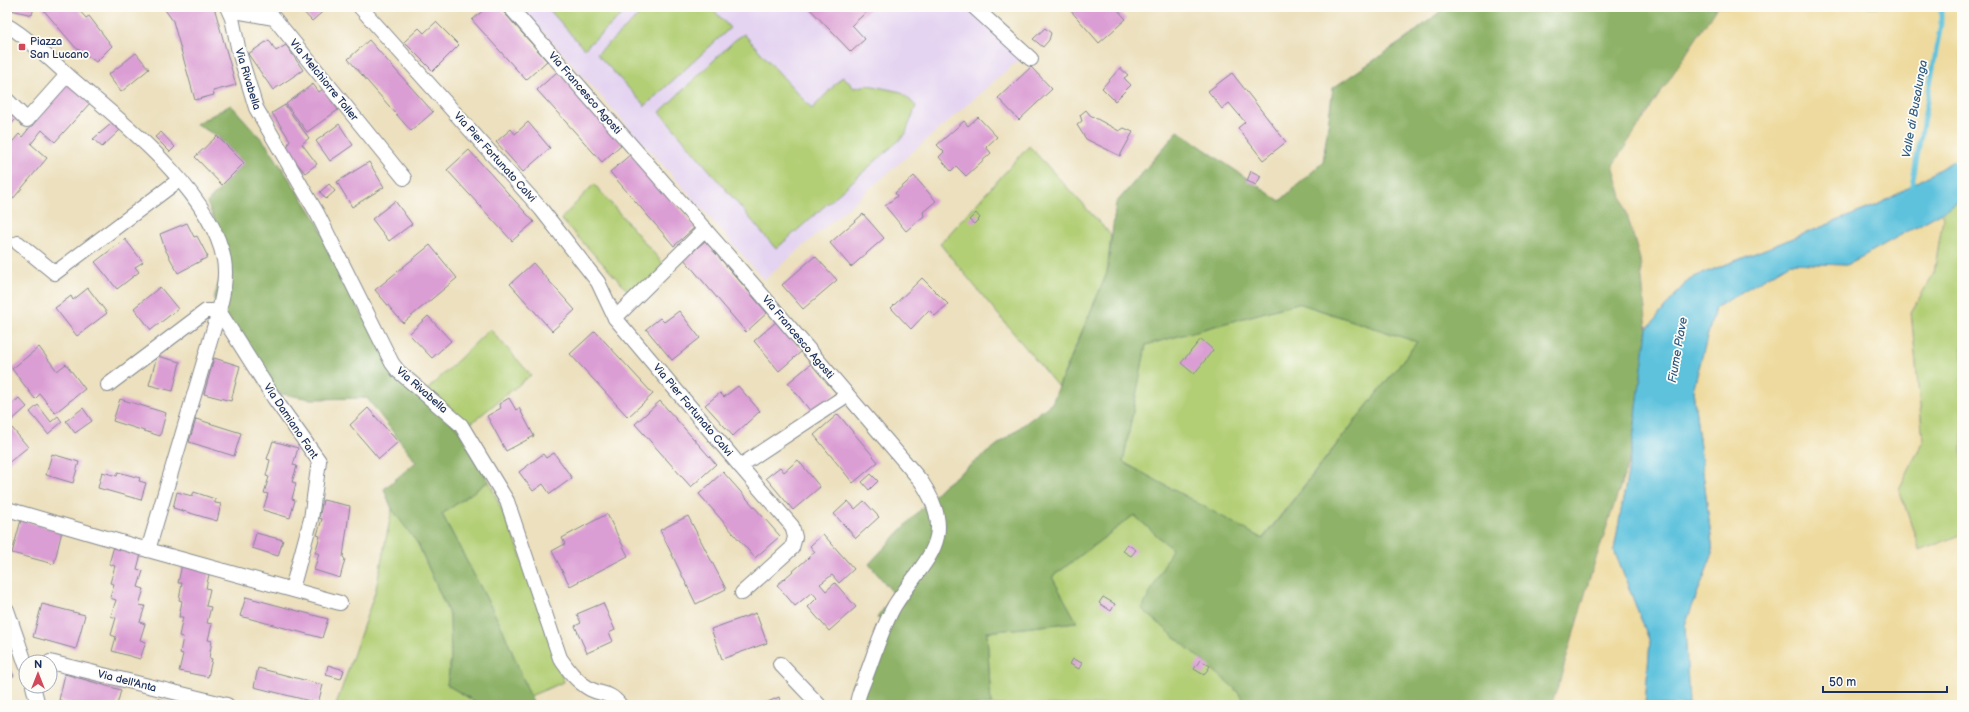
<svg xmlns="http://www.w3.org/2000/svg" width="1969" height="712" font-family="'Balsamiq Sans',sans-serif">
<style>
.built{fill:#e4d3f1}
.green{fill:#b3cf76;stroke:#677f6a}
.forest{fill:#8eb267;stroke:#547062;fill-rule:evenodd}
.sand{fill:#eeda9e;stroke:#84847e}
.water{fill:#5fc2dd;stroke:#3d789e}
.lines{fill:none;stroke-linecap:round;stroke-linejoin:round}
.stream{stroke:#5fc2dd;stroke-width:5}
.building{fill:#db9ed4}
.minor-casing{stroke:#84888e;stroke-width:16}
.minor{stroke:#fff;stroke-width:14}
.poi-dot{fill:#d1495b;stroke:#fdfcf7;stroke-width:1.5}
.labels{text-anchor:middle;dominant-baseline:central;stroke-width:3.5;stroke-linejoin:round;paint-order:stroke}
.poi-label{font-size:11px;fill:#1b2f5e;stroke:#fdfcf7;text-anchor:start}
.street-label{font-size:11px;fill:#1b2f5e;stroke:#fdfcf7}
.water-label{font-size:12px;font-style:italic;fill:#2f5b84;stroke:#fdfcf7}
</style>
<rect width="100%" height="100%" fill="#fdfcf7"/>
<filter id="ink" filterUnits="userSpaceOnUse"><feTurbulence type="fractalNoise" baseFrequency=".025" numOctaves="2"/><feDisplacementMap in="SourceGraphic" scale="8" xChannelSelector="R" yChannelSelector="G"/><feConvolveMatrix kernelMatrix="1 2 1 2 8 2 1 2 1" color-interpolation-filters="sRGB"/></filter>
<filter id="wash" filterUnits="userSpaceOnUse"><feTurbulence type="fractalNoise" baseFrequency=".012" numOctaves="4" result="noise"/><feDisplacementMap in="SourceGraphic" scale="16" xChannelSelector="R" yChannelSelector="G"/><feGaussianBlur stdDeviation="0.9" result="paint"/><feColorMatrix in="noise" values="0 0 0 0 0 0 0 0 0 0 0 0 0 0 0 0 0 1.4 0 .05"/><feComposite in="paint" operator="in"/></filter>
<g filter="url(#wash)">
<rect width="100%" height="100%" fill="#ece0be"/>
<path class="built" d="M521,7H967L1020,59L764,280L713,221Z"/>
<g class="green">
<path d="M547,7H631L584,49Z"/>
<path d="M648,7H711L730,28L645,106L597,54Z"/>
<path d="M744,34L812,109L843,76L854,88L868,85L901,92L916,106L905,135L776,249L660,112L735,40Z"/>
<path d="M1029,146L1111,235L1107,273L1058,387L940,244Z"/>
<path d="M594,184L665,266L633,296L561,219Z"/>
<path d="M1962,198V534L1920,551L1899,489L1923,441L1911,312L1934,273L1944,211Z"/>
<path d="M1298,303L1417,342L1262,539L1123,462L1146,345Z"/>
<path d="M490,329L531,375L460,432L425,392Z"/>
<path d="M489,481L517,545L564,682L530,696L503,630L442,514Z"/>
<path d="M392,509L418,544L450,616L451,658L447,685L476,702L477,705H336L376,589Z"/>
<path d="M1134,515L1172,549L1233,687L1249,705H991L987,632L1076,622L1052,577Z"/>
</g>
<g class="forest">
<path d="M1446,7H1717L1613,165L1640,259L1647,329L1631,455L1591,574L1558,687L1551,705H1249L1233,687L1142,609L1172,549L1134,515L1052,577L1077,622L987,632L991,705H857L887,621L877,618L894,594L869,564L942,487L1052,403L1107,273L1116,203L1178,131L1280,201L1323,162L1333,88L1407,38ZM1298,303L1417,342L1263,539L1123,462L1146,345Z"/>
<path d="M231,105L266,144L317,221L345,285L382,349L460,432L489,481L442,514L503,630L534,705H477L476,702L447,685L451,658L450,616L418,544L392,509L384,489L416,462L367,398L311,399L265,391L214,299L228,251L207,203L244,163L217,136L196,124Z"/>
</g>
<g class="sand">
<path d="M1717,7H1962V156L1880,204L1689,279L1647,329L1640,259L1613,165Z"/>
<path d="M1944,211L1934,273L1911,312L1923,441L1899,489L1920,551L1962,534V705H1689L1685,625L1713,553L1693,390L1715,308L1790,263L1847,265Z"/>
<path d="M1631,455L1614,550L1650,642L1645,705H1551L1558,687L1591,574Z"/>
</g>
<path class="water" d="M1962,156V198L1944,211L1847,265L1790,263L1715,308L1693,390L1713,553L1685,625L1689,705H1645L1650,642L1614,550L1631,455L1647,329L1689,279L1880,204Z"/>
<g class="lines">
<path class="stream" d="M1911,191L1941,23V7"/>
</g>
<g id="blocks">
<g class="building">
<path d="M7,7H34L32,15L7,9Z"/>
<path d="M41,7H76L86,18L89,16L112,46L96,62L75,47Z"/>
<path d="M163,7H214L236,85L213,91L214,95L195,100L173,21Z"/>
<path d="M299,7H328L312,21Z"/>
<path d="M487,7H499L547,61L526,80L472,20Z"/>
<path d="M808,7H872L852,25L865,39L851,52Z"/>
<path d="M1075,7H1115L1126,19L1099,43L1071,11Z"/>
<path d="M436,22L459,45L433,71L404,42L419,28L424,33Z"/>
<path d="M1045,28L1051,33L1049,40L1043,47L1033,39Z"/>
<path d="M269,40L276,51L286,45L303,70L273,90L248,54Z"/>
<path d="M369,40L433,112L411,131L348,59Z"/>
<path d="M136,53L149,69L121,92L108,75Z"/>
<path d="M1031,67L1052,89L1019,120L998,98Z"/>
<path d="M1120,68L1128,75L1124,78L1131,85L1115,101L1102,88Z"/>
<path d="M558,71L622,144L602,162L537,90Z"/>
<path d="M1232,73L1286,142L1263,160L1238,128L1245,122L1229,103L1222,109L1208,91Z"/>
<path d="M67,82L90,103L55,142L42,130L31,144L47,158L7,206V148L19,134L22,137Z"/>
<path d="M313,84L319,92L323,89L338,110L307,132L286,104Z"/>
<path d="M285,105L309,138L302,144L317,164L305,173L286,150L290,140L272,113Z"/>
<path d="M1086,110L1090,115L1119,131L1124,128L1133,132L1120,156L1086,139L1077,125L1082,121L1080,115Z"/>
<path d="M7,111L16,119L7,129Z"/>
<path d="M978,117L997,137L986,147L991,153L966,176L956,166L951,171L939,157L944,152L937,145L964,121L968,126Z"/>
<path d="M528,122L550,148L523,172L496,142L511,129L515,134Z"/>
<path d="M111,124L120,130L102,147L93,139Z"/>
<path d="M339,124L353,145L330,161L316,141Z"/>
<path d="M161,132L175,147L170,152L155,137Z"/>
<path d="M217,136L244,163L222,185L195,157Z"/>
<path d="M469,150L534,222L512,241L447,170Z"/>
<path d="M631,154L695,227L674,246L610,172Z"/>
<path d="M369,162L384,187L352,207L337,182Z"/>
<path d="M1251,171L1261,176L1256,185L1247,181Z"/>
<path d="M914,176L936,201L923,212L924,216L906,231L885,206L897,196L895,193Z"/>
<path d="M329,184L335,191L326,199L320,192Z"/>
<path d="M395,201L412,224L389,241L372,219Z"/>
<path d="M976,213L980,218L974,224L969,220Z"/>
<path d="M863,214L884,238L851,267L830,243Z"/>
<path d="M187,223L194,237L197,236L208,257L178,273L165,249L160,234Z"/>
<path d="M125,239L143,262L135,267L139,272L117,289L95,262Z"/>
<path d="M705,241L767,313L746,332L684,259Z"/>
<path d="M430,245L457,278L403,323L375,290Z"/>
<path d="M815,256L837,280L803,309L782,285Z"/>
<path d="M533,263L575,310L552,331L510,284Z"/>
<path d="M922,278L948,304L935,316L929,310L911,329L891,308Z"/>
<path d="M160,287L178,309L151,330L134,308Z"/>
<path d="M88,288L107,313L77,336L55,308L71,296L73,300Z"/>
<path d="M679,311L700,338L672,360L646,329L660,318L664,322Z"/>
<path d="M428,316L451,341L432,358L409,334Z"/>
<path d="M777,321L802,351L779,371L754,341Z"/>
<path d="M595,331L653,394L628,417L570,354Z"/>
<path d="M1201,339L1213,350L1194,374L1181,363Z"/>
<path d="M39,347L57,371L66,364L85,389L55,413L40,394L35,399L12,369Z"/>
<path d="M157,356L180,362L173,391L149,385Z"/>
<path d="M214,358L240,366L231,401L204,394Z"/>
<path d="M812,363L836,393L812,413L788,383Z"/>
<path d="M738,386L760,411L733,436L705,405L720,393L724,397Z"/>
<path d="M19,398L27,407L10,422L7,418V408Z"/>
<path d="M509,398L516,410L519,408L534,436L506,451L487,416L501,408L499,404Z"/>
<path d="M120,399L166,413L160,436L113,421Z"/>
<path d="M660,401L716,464L691,487L635,424Z"/>
<path d="M38,405L51,422L58,416L62,422L48,434L30,412Z"/>
<path d="M83,408L92,421L75,433L66,421Z"/>
<path d="M368,408L398,442L379,459L350,425Z"/>
<path d="M838,414L878,462L853,483L814,435Z"/>
<path d="M196,419L241,433L234,456L189,442Z"/>
<path d="M7,422L28,447L7,464Z"/>
<path d="M273,441L298,448L293,465L297,466L292,482L296,483L292,499L295,500L290,518L263,510L268,494L264,493L269,477L266,476L270,460L267,459Z"/>
<path d="M554,453L572,478L550,494L543,484L533,491L519,472L543,454L546,458Z"/>
<path d="M52,454L79,462L73,483L46,475Z"/>
<path d="M798,460L820,487L793,510L766,478L780,467L784,472Z"/>
<path d="M102,472L117,476L118,472L140,478L139,481L146,483L141,500L98,488Z"/>
<path d="M723,472L780,536L755,558L699,494Z"/>
<path d="M871,474L878,481L869,490L862,482Z"/>
<path d="M177,492L192,496L194,492L215,499V503L221,504L217,521L173,508Z"/>
<path d="M323,500L350,506L343,557L345,559L340,578L314,570L319,553H315L320,536L317,535L322,519L319,518Z"/>
<path d="M848,501L855,509L864,501L879,517L856,538L834,514Z"/>
<path d="M607,514L628,556L570,586L552,551L565,544L562,538Z"/>
<path d="M688,516L726,589L696,604L660,530Z"/>
<path d="M21,520L62,531L54,564L12,553Z"/>
<path d="M256,533L283,540L278,556L252,548Z"/>
<path d="M823,534L854,569L839,583L832,575L820,584L826,591L835,583L856,607L829,631L808,607L817,598L812,592L795,606L777,585L815,552L810,546Z"/>
<path d="M1127,544L1136,550L1131,556L1123,551Z"/>
<path d="M114,546L141,554L137,569L143,571L138,587L144,589L139,605L145,606L140,622L145,624L140,640L146,642L140,659L112,651L116,637L111,635L116,618L111,616L116,600L110,598L114,584L110,583L115,566L109,564Z"/>
<path d="M182,564L210,570L206,588L210,589L206,606L211,607L207,623L212,624L208,640L212,641L209,658L212,659L208,677L179,671L183,654L180,653L183,637L179,636L183,617H179L182,601L179,600L182,583H178Z"/>
<path d="M246,597L328,619L322,638L240,616Z"/>
<path d="M1103,597L1115,604L1111,611L1099,603Z"/>
<path d="M603,603L615,630L609,633L613,641L587,653L575,626L581,623L577,614Z"/>
<path d="M42,604L85,615L76,649L33,637Z"/>
<path d="M756,613L767,643L722,659L711,629Z"/>
<path d="M1073,659L1082,663L1079,669L1070,664Z"/>
<path d="M7,660L14,676L7,679Z"/>
<path d="M1200,660L1210,666L1204,675L1194,669Z"/>
<path d="M328,665L344,670L341,679L326,675Z"/>
<path d="M258,668L323,685L318,703L254,687Z"/>
<path d="M65,674L121,690L117,705H78L59,700Z"/>
<path d="M779,697L782,705H761Z"/>
<path d="M158,699L177,705H156Z"/>
</g>
</g>
</g>
<g filter="url(#ink)">
<use href="#blocks" fill-opacity="0" stroke="#84888e" stroke-width="1"/>
<g class="lines">
<g class="minor-casing">
<g id="minor">
<path d="M227,7L232,18L239,52L256,108L317,213L392,363L398,371L461,425L507,501L560,658C569,671 576,681 590,689C604,696 609,691 620,705"/>
<path d="M360,7L541,209L598,282L615,318L740,466L847,395"/>
<path d="M510,7L758,290L921,481C960,539 924,559 895,605C882,627 875,653 866,676C863,685 857,696 857,705"/>
<path d="M974,7L1031,59"/>
<path d="M229,10L274,18L404,178"/>
<path d="M7,26C18,29 61,69 72,79C123,123 211,191 224,260C227,277 223,294 219,311L148,550L7,509"/>
<path d="M7,100L27,120L67,75"/>
<path d="M18,243L55,273L179,180"/>
<path d="M219,311L274,398L319,461L311,519L292,589"/>
<path d="M615,318L705,229"/>
<path d="M108,385L206,311H219"/>
<path d="M740,466L792,526L795,537L792,548L742,593"/>
<path d="M148,550L340,603"/>
<path d="M7,610L26,665"/>
<path d="M50,662L227,705"/>
<path d="M780,664L819,705"/>
<path d="M33,686L38,705"/>
</g>
</g>
<use href="#minor" class="minor"/>
</g>
</g>
<rect class="poi-dot" x="18" y="43" width="8" height="8" rx="2"/>
<g class="labels">
<g class="poi-label">
<text x="30" y="41">Piazza<tspan x="30" dy="13">San Lucano</tspan></text>
</g>
<g class="street-label">
<text transform="translate(248 79) rotate(73)">Via Rivabella</text>
<text transform="translate(324 80) rotate(51)">Via Melchiorre Toller</text>
<text transform="translate(585 93) rotate(49)">Via Francesco Agosti</text>
<text transform="translate(495 157) rotate(48)">Via Pier Fortunato Calvi</text>
<text transform="translate(798 337) rotate(50)">Via Francesco Agosti</text>
<text transform="translate(422 390) rotate(41)">Via Rivabella</text>
<text transform="translate(693 410) rotate(50)">Via Pier Fortunato Calvi</text>
<text transform="translate(291 421) rotate(56)">Via Damiano Fant</text>
<text transform="translate(127 681) rotate(14)">Via dell'Anta</text>
</g>
<g class="water-label">
<text transform="translate(1915 109) rotate(-80)">Valle di Busalunga</text>
<text transform="translate(1678 350) rotate(-80)">Fiume Piave</text>
</g>
</g>
<rect width="1969" height="712" fill="none" stroke="#fdfcf7" stroke-width="24"/>
<g transform="translate(38 674)"><circle r="19" fill="#fdfcf7" stroke="#a3aaba"/>
<path d="M0-3L7 15L0 10L-7 15Z" fill="#d1495b"/>
<text y="-6" font-size="11" font-weight="bold" text-anchor="middle" fill="#1b2f5e">N</text>
</g>
<path d="M1823 686v6h124v-6" fill="none" stroke="#1b2f5e" stroke-width="2"/>
<text x="1829" y="686" font-size="12" fill="#1b2f5e" stroke="#fdfcf7" stroke-width="3" paint-order="stroke">50 m</text>
</svg>
